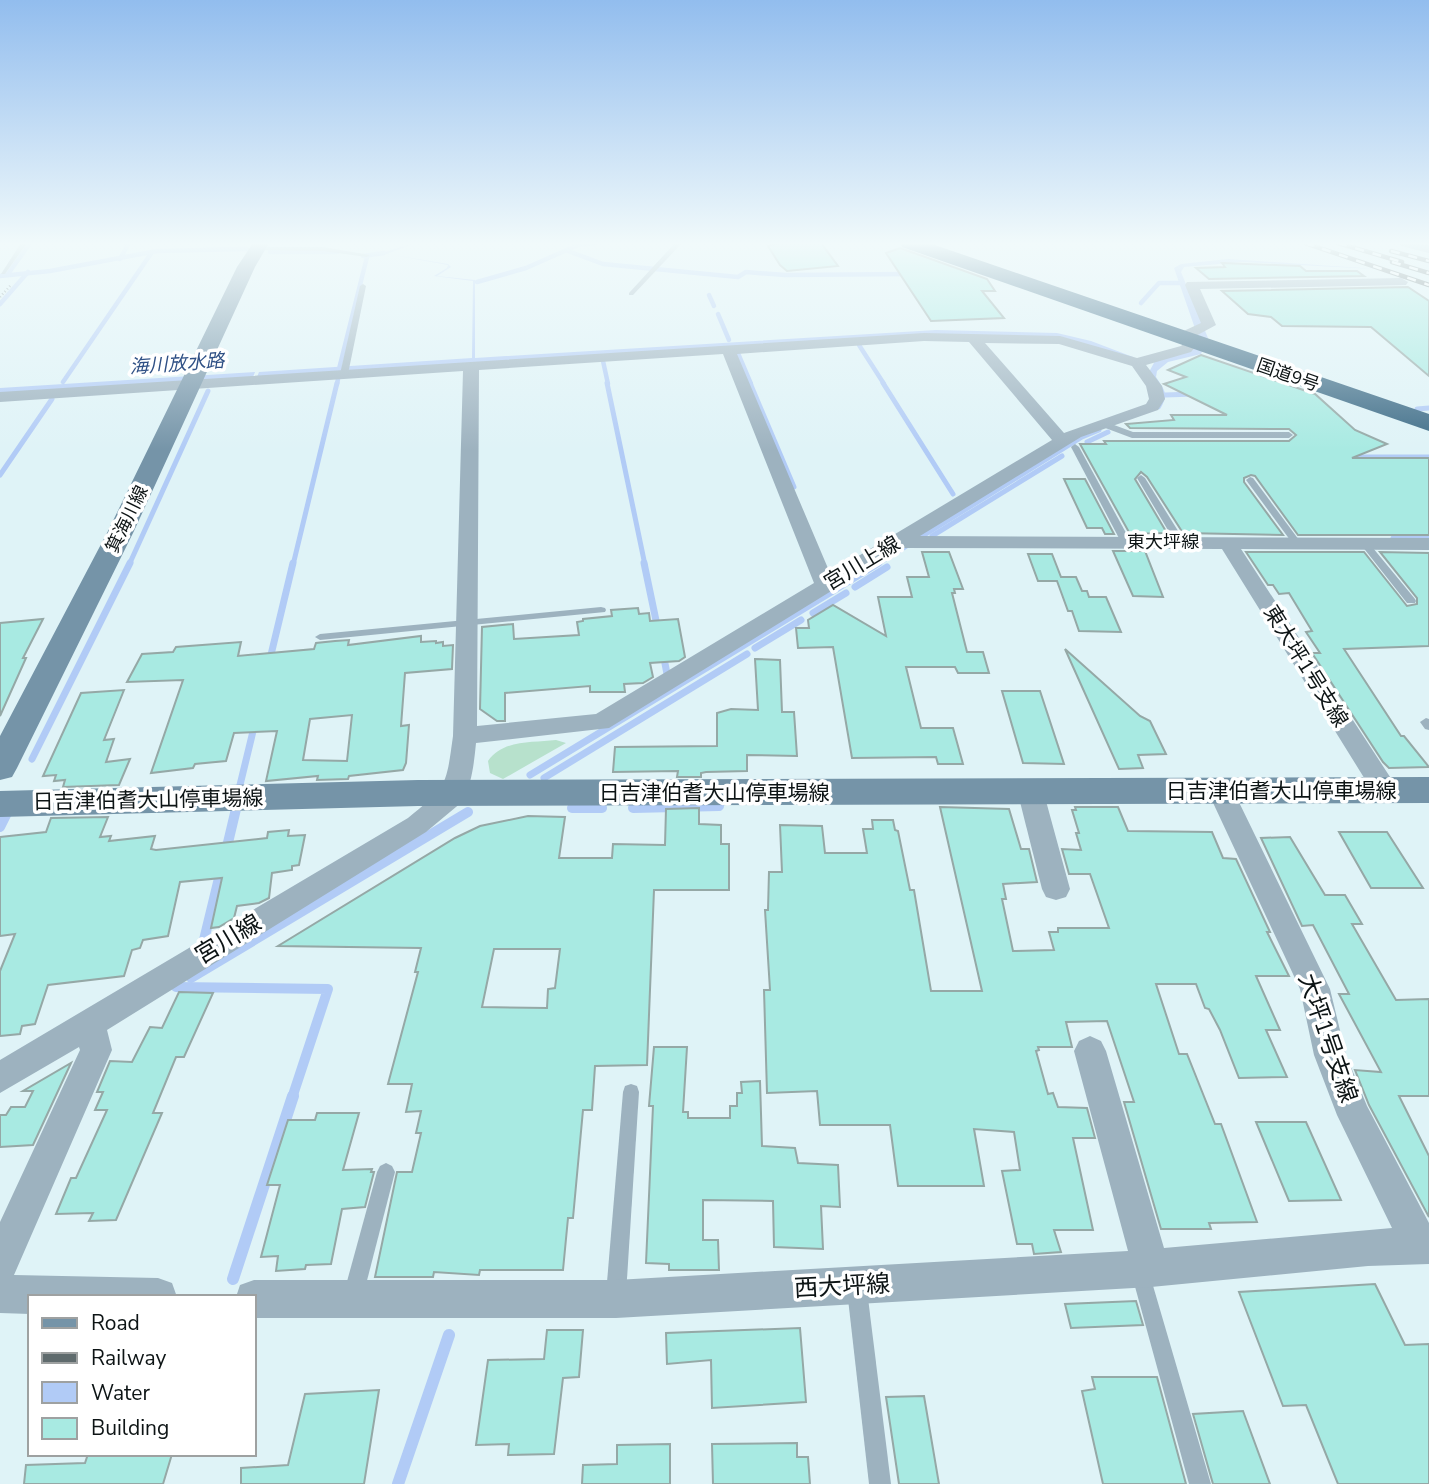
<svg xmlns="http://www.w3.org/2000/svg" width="1429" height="1484" font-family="'Nunito Sans','Noto Sans JP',sans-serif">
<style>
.green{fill:#b7e1cc}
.water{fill:#b1cbf6}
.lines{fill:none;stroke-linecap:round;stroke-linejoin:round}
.stream-far4{stroke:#b1cbf6;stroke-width:4.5}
.stream-far3{stroke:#b1cbf6;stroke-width:5}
.stream-far2{stroke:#b1cbf6;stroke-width:7}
.stream-far1{stroke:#b1cbf6;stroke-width:10}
.stream{stroke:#b1cbf6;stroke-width:12}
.building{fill:#a8eae2;stroke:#95a8a6;stroke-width:2;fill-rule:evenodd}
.path{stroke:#7a888b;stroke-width:2.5;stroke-dasharray:1 2.5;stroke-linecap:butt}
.lane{fill:#9db2bf;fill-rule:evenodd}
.street{fill:#9db2bf;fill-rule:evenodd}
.secondary{fill:#7594a8;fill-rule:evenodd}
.highway{fill:#3e6c87;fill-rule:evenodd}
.rail-casing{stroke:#5f6b6d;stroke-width:4.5}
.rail{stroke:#fff;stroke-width:2.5;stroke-dasharray:9;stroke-linecap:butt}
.labels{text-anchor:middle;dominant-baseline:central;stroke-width:7;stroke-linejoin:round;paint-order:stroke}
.far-street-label{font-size:18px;fill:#0d1415;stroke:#fff}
.far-water-label{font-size:19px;font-style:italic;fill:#2f5085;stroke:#fff}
.street-label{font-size:21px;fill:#0d1415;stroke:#fff}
.near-street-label{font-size:24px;fill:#0d1415;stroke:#fff}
</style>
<rect width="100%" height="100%" fill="#dff3f7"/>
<path class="green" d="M556,740L566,743L503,779L490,773L488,761C503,739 533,743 556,740Z"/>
<g class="water">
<path d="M413,243H415L387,254L448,264L451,267L437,276L475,280V358L936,330L1057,333L1091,341L1133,357L1124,358L1064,338L994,335L257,377L259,372L472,358L473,281L434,276L447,268L448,265L382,253Z"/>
<path d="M1228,259L1376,269L1242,262L1184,267L1181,272L1208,338L1201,354L1168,362L1157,371L1156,377C1165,391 1169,394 1160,409L1151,411L1149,372L1155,361L1193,350L1198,337L1174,268L1181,264Z"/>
<path d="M255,372L253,377L0,394V388Z"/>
</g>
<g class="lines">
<g class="stream-far4">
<path d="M568,251L603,264L738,277L746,272L785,275L910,274"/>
<path d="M270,252H337"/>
<path d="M363,256L384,253"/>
<path d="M120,259L129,243"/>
<path d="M8,274L30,243"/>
<path d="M0,276L50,271L157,251L247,249"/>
<path d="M477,282L526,268L578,245L595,243"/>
<path d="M709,295L714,306"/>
<path d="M1141,303L1159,283H1182"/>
<path d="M0,304L28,272"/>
<path d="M718,314L729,340"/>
<path d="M859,345L884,384"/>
<path d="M737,351L751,384"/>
<path d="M603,361L608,384"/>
<path d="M339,369L367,257"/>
<path d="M63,382L152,252"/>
<path d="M337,384L338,379"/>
</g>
<g class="stream-far3">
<path d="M607,383L645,565"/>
<path d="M750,383L794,487"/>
<path d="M883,383L953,494"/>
<path d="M1165,395L1194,394"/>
<path d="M1417,409L1429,408"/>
<path d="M1087,442L1108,432"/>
<path d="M1344,457H1429"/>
<path d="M0,475L52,399"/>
<path d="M932,536L1062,456"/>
<path d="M1393,538H1429"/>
<path d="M129,565L208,391"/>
<path d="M293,565L337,383"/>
<path d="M876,565L1082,437L1099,430"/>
</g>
<g class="stream-far2">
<path d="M644,563L658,630"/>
<path d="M855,587L887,567"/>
<path d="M813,613L846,593"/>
<path d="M755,648L801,620"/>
<path d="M663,653L667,674"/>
<path d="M269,663L293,563"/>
<path d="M32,759L130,563"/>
<path d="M530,775L879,563"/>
<path d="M544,778L747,654"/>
<path d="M240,785L255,723"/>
</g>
<g class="stream-far1">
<path d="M572,808H602"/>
<path d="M633,808L719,806"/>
<path d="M0,827L7,813"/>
<path d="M226,851L236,809"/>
<path d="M203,944L221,870"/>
<path d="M191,978L468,812"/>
<path d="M176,987L328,989L292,1098"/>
</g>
<g class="stream">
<path d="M233,1279L293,1096"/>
<path d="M398,1484L449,1335"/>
</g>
</g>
<g class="building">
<path d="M779,243H821L838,266L787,271L780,265L768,246Z"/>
<path d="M900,248L987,279L995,291H982L1004,318L931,321L886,253Z"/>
<path d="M1222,263L1300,266L1306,271H1357L1364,276L1209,279L1196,268L1225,267Z"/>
<path d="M1408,287L1429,301V376L1371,327L1282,326L1271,317L1248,314L1222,291Z"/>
<path d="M1201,355L1315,394L1355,430L1387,444L1352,458H1429V535H1298L1255,476L1251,475L1244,478V482L1283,535L1183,533L1147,477L1141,472L1135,479L1167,533L1130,534L1080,444H1106L1104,441H1289L1296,435L1289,429L1130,428L1126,424L1174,420L1171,415H1227L1164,384L1186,377L1168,370Z"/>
<path d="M1064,479H1085L1114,534H1105L1102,528H1087Z"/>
<path d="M1113,551H1145L1163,597L1133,596Z"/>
<path d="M922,552H949L963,589H954L955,593H952L967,652H983L989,673H958L955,667H906L921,728H953L963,764H938L936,757L852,758L833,647L798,648L796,628H809L808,620L833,605L886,636L878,597H912L907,577H929Z"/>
<path d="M1246,552H1364L1407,606L1417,604V598L1380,552L1429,553V646L1344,649L1401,736H1404L1429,767L1389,768L1383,762L1312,653H1320L1306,632L1312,631L1289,593L1279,594L1273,585H1268Z"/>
<path d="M1028,554H1052L1061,577H1076L1082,591H1087L1089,597H1106L1121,632L1079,631L1072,611H1068L1057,581H1038Z"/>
<path d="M638,608L639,614L649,613L650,621L678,619L685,657L679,661L650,663L653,677L643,683L624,684L625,692H590V686L505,693V721H497L480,709L482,627L513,624L514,639L579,635L577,622L583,621V619L612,616L611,610Z"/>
<path d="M43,619L23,658H26L0,716V623Z"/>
<path d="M421,636V642L436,641V643L443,642V646L453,645L452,669L405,673L401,726L409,725L406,763L403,770L349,776L348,779L317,780L318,776L266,781L277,731L234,733L226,761L195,764L193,768L151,773L183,680L127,682L142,654L173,652L176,647L241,642L238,656L314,649L316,643L335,641L349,640L348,645ZM352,715L347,761L303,760L310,719Z"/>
<path d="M1065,649L1140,716L1150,721L1166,754L1138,755L1143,768L1119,769Z"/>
<path d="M755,659L780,660L782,712H794L797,756L747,755V771L706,772L701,773V777H677L678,771L613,772L615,747L717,746V713L731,709L758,710Z"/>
<path d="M124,690L104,740L114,739L106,762L130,759L119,785L63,787L65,780L54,781L56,775L43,776L81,693Z"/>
<path d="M1002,691H1040L1064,764L1023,763Z"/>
<path d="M940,807L1009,809L1021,849H1029L1037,882L1003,884L1006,899H1002L1013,951L1054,950L1049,932H1058V928H1109L1090,874H1069L1062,849L1081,850L1076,833H1079L1072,810H1076L1075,807H1118L1128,831L1212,832L1223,858L1236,859L1270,932H1267L1289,976H1256L1280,1030H1266L1287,1077L1239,1078L1220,1030L1209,1009L1205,1008L1196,984H1156L1179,1054H1187L1215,1124H1221L1257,1222L1209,1223L1211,1229H1161L1124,1102H1134L1107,1021L1066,1022L1072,1047H1038L1039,1050L1036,1051L1048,1094L1053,1093L1058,1107L1087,1108L1095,1138H1073L1093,1230H1054L1061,1252L1034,1254L1032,1244H1017L1002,1171L1020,1170L1014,1132L974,1129L984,1186H898L890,1125H820L817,1091L767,1093L764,990H770L765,910H768L769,872H782L780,825L822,826L825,853H867L863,829H873L872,820H893L895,830L898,831L910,890H914L931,991H982Z"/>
<path d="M699,808V824L721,825V844H729V890H654L647,1065L595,1066L592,1110H583L573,1218H568L563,1270H480L479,1275L434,1272L433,1277H375L397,1172H412L421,1133H416L421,1111L406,1112L412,1084H388L418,972H415L421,948L278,946L455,838L480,826L528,816L565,817L559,858H612L613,844L665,845L666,809ZM494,949H560L555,988L548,989L547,1008L482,1007Z"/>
<path d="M108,817L100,837L111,836L109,841L155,836L151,849L156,850L267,838L268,832L289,830L288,836L305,835L299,865L292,866V870L272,873L269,898L259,903L237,906L234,918L219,927L211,928L222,878L180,882L168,936L143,940L140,948L132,950L124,976L48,985L35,1024L22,1026L20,1034L0,1036V971L15,934L0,936V837L46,832L51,818Z"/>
<path d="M1339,832H1387L1423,888H1371Z"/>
<path d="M1290,837L1325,895H1345L1362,924H1352L1396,1000L1429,999V1096H1399L1429,1156V1217L1369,1105L1355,1070L1381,1072L1339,994H1349L1313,925L1302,926L1261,838Z"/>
<path d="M179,992L213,993L184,1057H176L153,1113H162L116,1220L89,1221L93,1213L56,1214L71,1178H76L107,1110H95L103,1092H97L110,1061L132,1062L150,1027L162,1028Z"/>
<path d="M654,1047H687L683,1112H688V1118H730V1106H737V1093H742L741,1082L760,1081L762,1146L795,1148L798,1163L838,1165L840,1207L821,1206L823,1249L774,1247L773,1201L703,1200V1240H718L719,1270H669V1264L646,1263L653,1106H649Z"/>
<path d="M71,1063L33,1145L0,1147V1115H6L11,1107H25L33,1091H23Z"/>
<path d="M317,1113H359L343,1170L372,1169L371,1172H374L365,1207L342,1209L331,1264L306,1265L305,1269L276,1271L278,1256L261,1257L280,1185H267L288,1120H315Z"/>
<path d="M1256,1122H1306L1341,1200L1289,1201Z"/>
<path d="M1375,1284L1405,1345L1429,1344V1484H1338L1306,1405L1283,1406L1239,1292Z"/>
<path d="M1136,1301L1143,1325L1071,1328L1065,1304Z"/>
<path d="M800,1328L806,1402L712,1408L711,1360L667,1364L666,1333Z"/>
<path d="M547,1330H583L579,1377L563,1378L554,1454L508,1455L509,1444L476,1445L488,1360L544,1359Z"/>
<path d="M1092,1377H1157L1186,1484H1103L1082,1391L1095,1389Z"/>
<path d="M379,1390L364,1484H241V1468L288,1465L305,1394Z"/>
<path d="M924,1396L939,1484H899L886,1397Z"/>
<path d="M1243,1411L1270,1484H1213L1193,1414Z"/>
<path d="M797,1443V1457H808L810,1484H713L712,1444Z"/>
<path d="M670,1444V1484H582L583,1465L617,1464V1445Z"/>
<path d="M88,1454H172L163,1484H24L26,1465L85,1463Z"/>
</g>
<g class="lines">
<path class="path" d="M0,297L11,285"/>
<g class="lane">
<path d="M21,243H27L5,274H1Z"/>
<path d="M675,243H682L633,295H629V293Z"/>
<path d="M257,247H323L370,255L367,257L323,251L255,250Z"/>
<path d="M363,284L366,286L348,374L344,376L340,374L360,286Z"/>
<path d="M1100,422H1106L1133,432H1289L1293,435L1289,438H1132L1100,426Z"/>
<path d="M1075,444L1079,447L1131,542L1129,544L1126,545L1121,542L1071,447Z"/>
<path d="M1141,475L1145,478L1185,542L1183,544L1180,545L1175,542L1137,478Z"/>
<path d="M1250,477L1253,478L1299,540V544H1293L1246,480Z"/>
<path d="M1365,541L1368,542L1415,599L1416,601L1415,603H1407L1362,546L1360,544Z"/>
<path d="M601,607L605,608L606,610L605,612L320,640L315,637L320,634Z"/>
<path d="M1426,718L1429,719V730L1425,729L1420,722Z"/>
<path d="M631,1084L637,1086L639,1092L626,1294L623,1301L616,1304L609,1301L606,1294L623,1092L625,1086Z"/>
<path d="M386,1163L392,1166L395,1172L363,1296L360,1303L353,1306L346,1303L343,1296L377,1172L380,1166Z"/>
<path d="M1140,1263L1147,1265L1149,1272L1211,1484H1189L1131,1272L1133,1265Z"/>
<path d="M857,1280L864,1283L867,1290L891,1484H869L847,1290L850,1283Z"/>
</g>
<g class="street">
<path d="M1399,243L1429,245V253L1401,246Z"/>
<path d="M1401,278L1408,282L1406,285L1200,289L1216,325L1192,338L1200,342L1191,352L1146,365L1162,386L1165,399L1158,410L1081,437L920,536L1429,538V550L1241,549L1394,783L1398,790L1394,797L1385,799L1376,797L1222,549L901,548L609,728L476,743C474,763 472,784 462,802L426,832L107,1030L112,1050L14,1275L158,1278L172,1283L177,1297H30V1314L0,1313V1222L80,1050L79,1047L0,1093V1060L408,818C447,786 446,787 453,736L463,371L0,402V392L924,333L1060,336L1137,358L1181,346L1186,341H1175L1173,338L1175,335L1201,323L1185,285L1187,282ZM924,341L969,342L1052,440L830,573L737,354ZM985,343L1059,344L1132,366L1146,386L1149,399L1146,404L1064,433ZM723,354L814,583L596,714L477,726L479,370Z"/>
<path d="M1030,781L1039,783L1043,790L1070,889L1066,897L1056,900L1046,897L1042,889L1017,790L1021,783Z"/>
<path d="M1221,783L1230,785L1234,792L1330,989L1346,1055L1367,1106L1429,1223V1264L1368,1266L1151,1287L616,1318H254V1297H236L240,1285L254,1280H616L1128,1251L1074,1051L1079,1041L1090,1036L1101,1041L1106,1051L1164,1248L1392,1228L1337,1115L1314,1055L1300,989L1208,792L1212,785Z"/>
</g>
<g class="secondary">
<path d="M253,243H269L255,267L134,531L17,768L12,777L0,780V736L108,531L237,267Z"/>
<path d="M1429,777V803L418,806L0,817V791L418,780Z"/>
</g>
<path class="highway" d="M900,243H929L1429,414V431L902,247Z"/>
<g class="rail-casing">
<g id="rail">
<path d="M1305,243L1429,285"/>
<path d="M1338,243L1402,262"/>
<path d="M1391,251L1429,261"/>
<path d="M1392,262L1429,273"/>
</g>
</g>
<use href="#rail" class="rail"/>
</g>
<linearGradient id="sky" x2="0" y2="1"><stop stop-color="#92bdee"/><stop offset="0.54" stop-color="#f1fafb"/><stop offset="1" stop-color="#f1fafb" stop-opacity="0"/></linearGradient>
<rect width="1429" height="451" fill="url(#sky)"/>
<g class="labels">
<g class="far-street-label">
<text transform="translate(1288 375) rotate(19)">国道9号</text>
<text transform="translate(127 519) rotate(-64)">箕海川線</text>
<text x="1163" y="542">東大坪線</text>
</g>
<g class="far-water-label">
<text transform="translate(177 364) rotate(-4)">海川放水路</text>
</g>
<g class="street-label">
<text transform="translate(862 563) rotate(-31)">宮川上線</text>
<text transform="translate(1306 666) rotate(58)">東大坪1号支線</text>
<text x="1281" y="791">日吉津伯耆大山停車場線</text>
<text x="714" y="793">日吉津伯耆大山停車場線</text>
<text transform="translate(148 800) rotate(-1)">日吉津伯耆大山停車場線</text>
</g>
<g class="near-street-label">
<text transform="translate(228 939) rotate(-31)">宮川線</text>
<text transform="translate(1328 1038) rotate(71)">大坪1号支線</text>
<text transform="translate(842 1286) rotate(-3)">西大坪線</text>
</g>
</g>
<rect x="28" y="1295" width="228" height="161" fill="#ffffff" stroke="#9ea1a1" stroke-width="2"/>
<rect x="42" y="1318" width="35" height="10" fill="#7594a8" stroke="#9ea1a1" stroke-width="2"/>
<text x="91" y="1330" font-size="21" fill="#0d1415">Road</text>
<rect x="42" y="1353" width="35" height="10" fill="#5f6b6d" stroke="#9ea1a1" stroke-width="2"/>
<text x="91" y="1365" font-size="21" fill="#0d1415">Railway</text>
<rect x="42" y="1382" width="35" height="21" fill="#b1cbf6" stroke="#9ea1a1" stroke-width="2"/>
<text x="91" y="1400" font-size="21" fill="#0d1415">Water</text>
<rect x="42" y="1418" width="35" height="21" fill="#a8eae2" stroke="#9ea1a1" stroke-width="2"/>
<text x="91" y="1435" font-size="21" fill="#0d1415">Building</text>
</svg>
